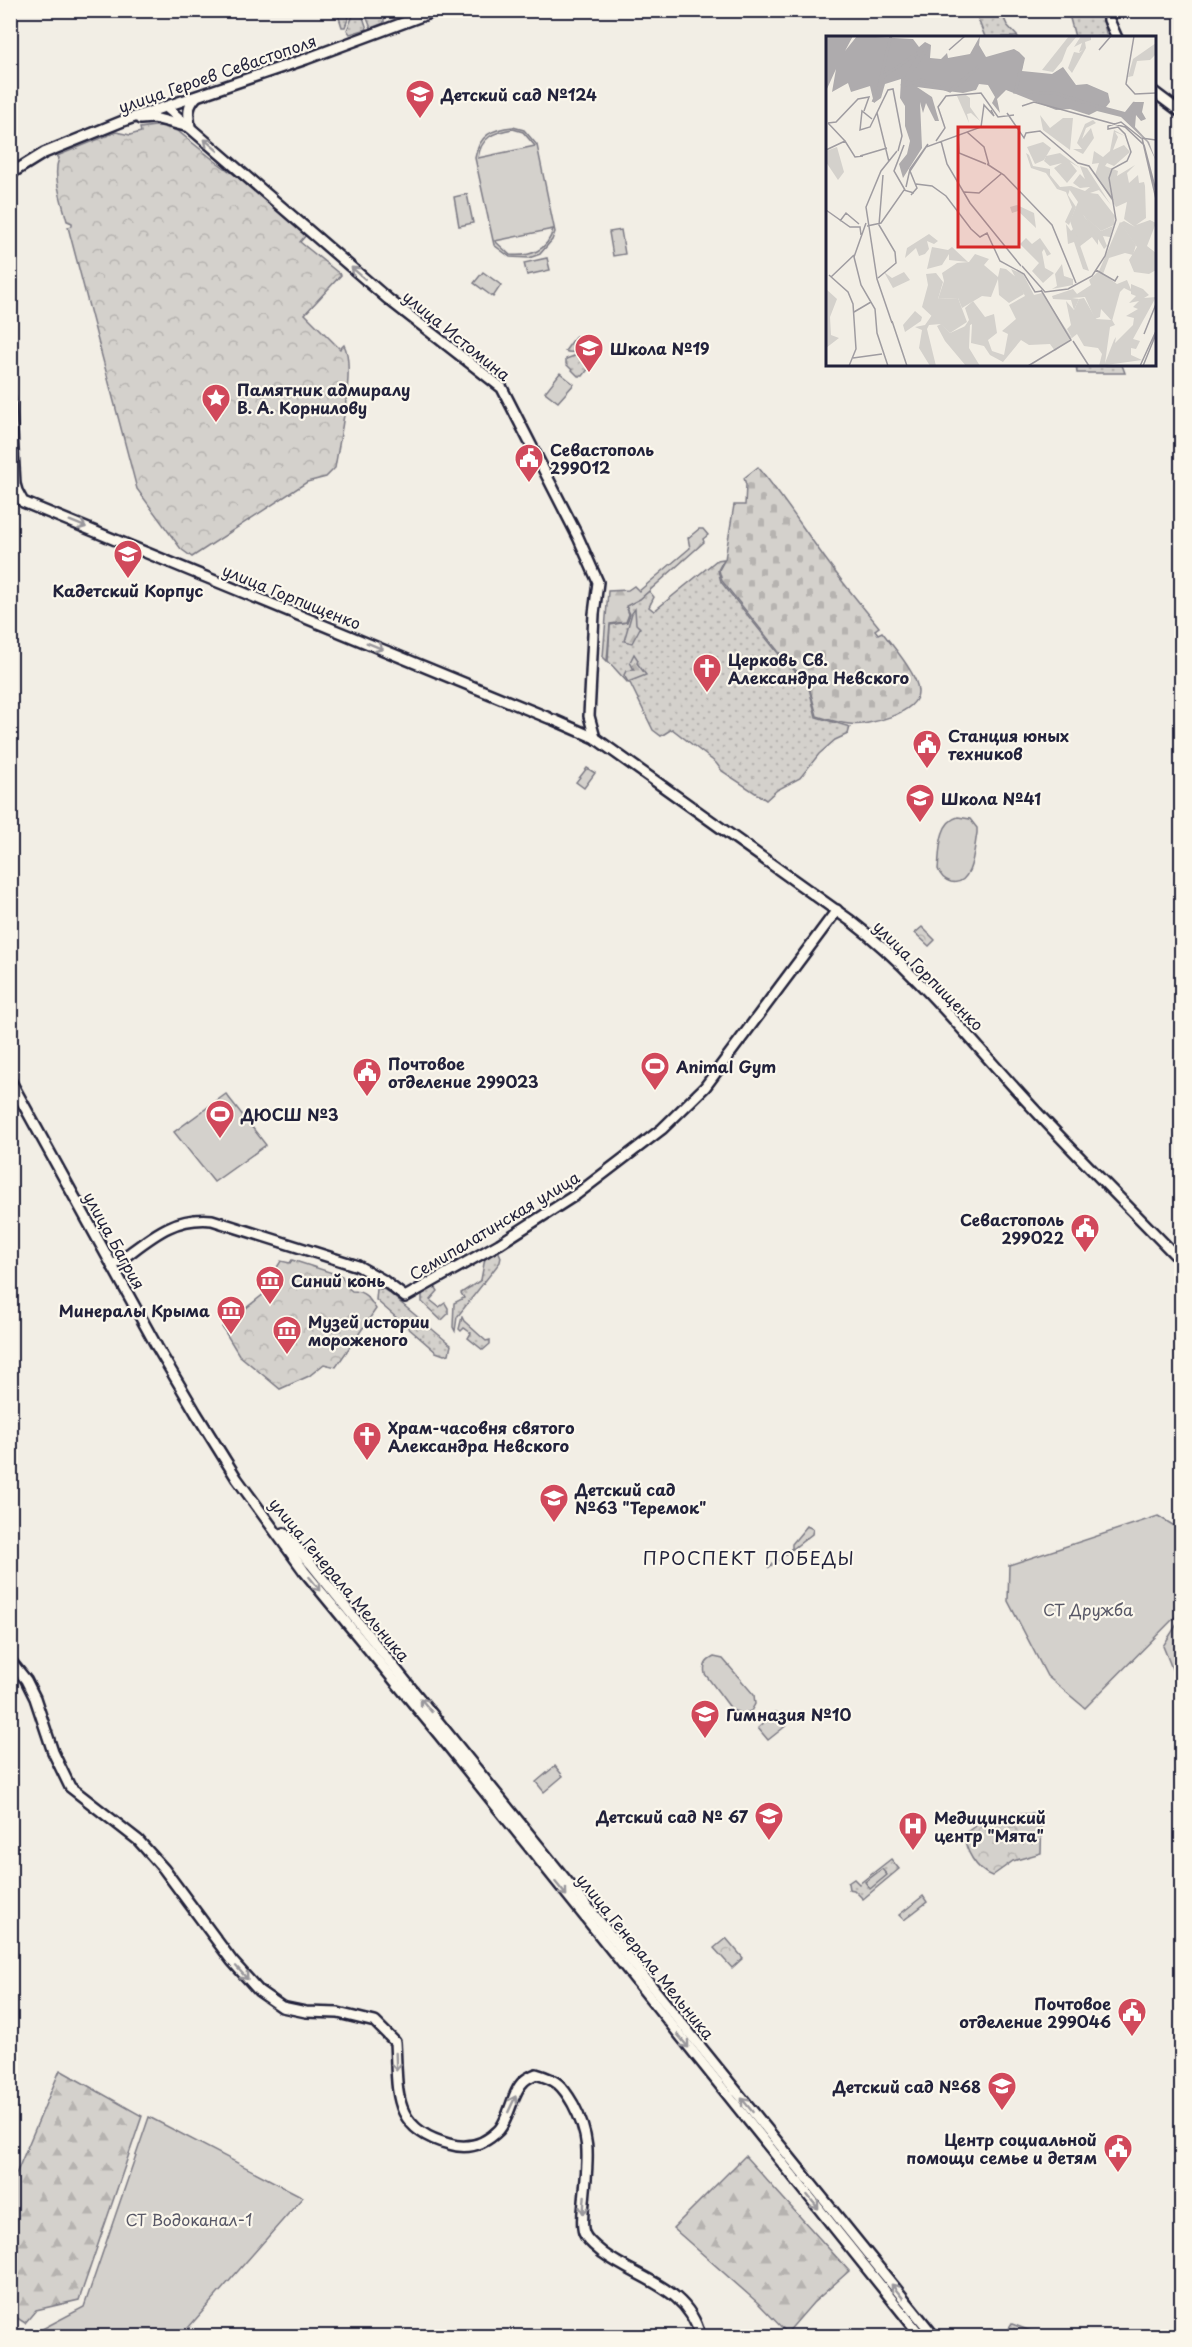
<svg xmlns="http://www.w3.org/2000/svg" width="1192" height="2347" font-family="'Playpen Sans',sans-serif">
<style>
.grass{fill:url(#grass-dots);stroke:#7b7a84;stroke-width:1.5}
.forest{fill:url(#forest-firs);stroke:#7b7a84;stroke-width:1.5}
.cemetery{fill:url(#cemetery-stones);stroke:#7b7a84;stroke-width:1.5}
.park{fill:url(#park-crowns);stroke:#7b7a84;stroke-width:1.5}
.garden{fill:#d4d1cc;stroke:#7b7a84;stroke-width:1.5;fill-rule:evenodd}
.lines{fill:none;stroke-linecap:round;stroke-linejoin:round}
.major-casing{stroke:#22223b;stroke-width:14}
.major{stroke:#fbf7ec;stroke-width:9}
.oneway{stroke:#99979c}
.labels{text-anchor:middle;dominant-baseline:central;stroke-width:4.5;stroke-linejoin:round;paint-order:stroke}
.street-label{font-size:16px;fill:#22223b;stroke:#fbf7ec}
.poi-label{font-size:16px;font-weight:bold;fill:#22223b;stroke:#fbf7ec;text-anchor:start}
.park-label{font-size:16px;fill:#575766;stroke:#fbf7ec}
.neighbourhood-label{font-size:18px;letter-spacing:1.5px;fill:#22223b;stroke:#fbf7ec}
.inset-river{fill:none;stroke:#aeabad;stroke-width:3}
.inset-road{fill:none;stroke:#9f9ca1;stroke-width:1.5}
.view{fill:#d62828;fill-opacity:0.15;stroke:#d62828;stroke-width:3}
.inset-edge{fill:none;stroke:#22223b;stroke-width:3}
</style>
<defs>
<pattern id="grass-dots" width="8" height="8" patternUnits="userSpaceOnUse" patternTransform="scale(1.5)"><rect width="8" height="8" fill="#d4d1cc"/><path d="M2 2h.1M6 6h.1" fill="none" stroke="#b6b3b0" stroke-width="1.8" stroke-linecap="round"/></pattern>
<pattern id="forest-firs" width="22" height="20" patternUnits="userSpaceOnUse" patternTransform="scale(1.5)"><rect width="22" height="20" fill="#d4d1cc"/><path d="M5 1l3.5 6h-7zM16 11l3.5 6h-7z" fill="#b6b3b0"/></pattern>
<pattern id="cemetery-stones" width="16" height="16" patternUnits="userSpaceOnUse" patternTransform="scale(1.5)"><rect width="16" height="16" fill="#d4d1cc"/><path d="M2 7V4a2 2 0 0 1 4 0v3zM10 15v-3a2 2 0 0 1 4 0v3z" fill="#b6b3b0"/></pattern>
<pattern id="park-crowns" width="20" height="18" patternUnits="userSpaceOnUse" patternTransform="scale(1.5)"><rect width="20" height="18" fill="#d4d1cc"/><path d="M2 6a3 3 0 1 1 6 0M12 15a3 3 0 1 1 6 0" fill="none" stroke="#b6b3b0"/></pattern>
</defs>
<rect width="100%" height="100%" fill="#f2eee5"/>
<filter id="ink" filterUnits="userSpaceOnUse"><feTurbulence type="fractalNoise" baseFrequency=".0167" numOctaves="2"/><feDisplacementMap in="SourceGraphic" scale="12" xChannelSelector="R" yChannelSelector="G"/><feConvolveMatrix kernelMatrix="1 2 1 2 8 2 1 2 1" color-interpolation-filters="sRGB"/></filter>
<g filter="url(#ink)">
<g class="grass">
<path d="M337,11H351L345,27H342Z"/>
<path d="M355,11H361L367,29L350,34L347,30Z"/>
<path d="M364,11H374L384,16V23L371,28Z"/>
<path d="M975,11H1001L1007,25L1018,37H985Z"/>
<path d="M1068,11H1101L1107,37H1075Z"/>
<path d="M576,336L588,341L591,345C583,349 573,355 565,351Z"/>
<path d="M595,350L598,356L583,376H578L566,364V359L587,351Z"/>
<path d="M1076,365H1122L1125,373H1077Z"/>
<path d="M724,559L718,570L721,582L782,658L808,684L816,717L850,727L848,734L835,740L819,754L800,778L777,790L766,800L722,771L716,763L672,729L661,736L653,730L630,683H628L608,661L610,625L627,622L630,614L626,606L649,591L654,597L649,607L654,611L717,560Z"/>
<path d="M498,1250L501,1257L500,1262L457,1317L455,1331L453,1327L454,1303L464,1298L461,1293L481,1280L485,1258Z"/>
<path d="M434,1285L438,1291L430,1300L439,1307L445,1303L448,1308V1314L443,1319L441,1320L422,1302V1292Z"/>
<path d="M377,1289H383L389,1293L451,1345L449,1354L444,1355L436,1352L376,1300Z"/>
<path d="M462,1317L464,1321L486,1341L490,1340V1344L483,1350L468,1338L471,1333L464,1328L461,1331L459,1329Z"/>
<path d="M807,1526L813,1529L812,1534L768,1568L792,1548V1544Z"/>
<path d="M891,1859L899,1869L863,1899L854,1890L849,1889L848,1883L854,1879L859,1884Z"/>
</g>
<g class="forest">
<path d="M699,529H703L708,535L703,539L704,542L640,599L626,606L629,614L626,622L610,624L607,661L603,657L608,591L628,590L634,586L639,591L690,548L688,538Z"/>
<path d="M635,609L636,624L640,628L632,643L624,641L632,613Z"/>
<path d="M634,654L638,660L637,663L646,675L628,682L624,675L626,671L634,670L630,662Z"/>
<path d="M60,2070L142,2116L79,2300L36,2310L25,2323L11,2314V2186Z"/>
<path d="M745,2156L849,2271L813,2303L787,2333L758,2303L673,2228Z"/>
<path d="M1012,2324L1044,2336H1007L1005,2335Z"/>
</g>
<path class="cemetery" d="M758,467C784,498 806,533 830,565C846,587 862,606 879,627L875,630L878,634L882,632C892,645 918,675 918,691C919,713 866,727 849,724C838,723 827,719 817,716L808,683L782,656L722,581L719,570L725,559L734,505H745L746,485L744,478Z"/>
<g class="park">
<path d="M155,126H165L179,132L215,161L257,191L307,234L300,242L341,275L305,314L340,349L344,345C356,366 339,442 335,468L326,477L307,482L192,557L181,549L137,489L68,227L72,226V223L67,221C62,201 52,176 59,158L57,156L116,132L130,135L141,132L140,128Z"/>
<path d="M922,927L935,940L929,946L915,933Z"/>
<path d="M292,1260L342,1276L346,1286L352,1291C365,1291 369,1298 376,1309L336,1367L324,1364L309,1376L280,1389L239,1355L222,1327L274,1286L269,1280L281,1261L290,1263Z"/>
<path d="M1042,1813L1041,1853L1013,1861L992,1876C976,1870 965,1850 964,1834L989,1816Z"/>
<path d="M923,1896L927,1902L904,1920L899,1915Z"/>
<path d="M726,1938L743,1958L732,1968L714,1948Z"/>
</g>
<g class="garden">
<path d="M513,127L524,130L537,145L555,232L552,240L540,254L529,258L510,257L494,245L475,158C479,135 492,129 513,127ZM513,129L523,132L535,146L478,158C481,137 494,132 513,129ZM553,229C548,251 530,257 510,255L495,241Z"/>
<path d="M467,194L473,223L459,226L454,197Z"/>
<path d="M621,230L625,254L613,256L609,232Z"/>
<path d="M547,258L550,270L527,275L524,263Z"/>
<path d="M483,272L501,285L493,297L474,283Z"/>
<path d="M560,373L574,384L558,402L545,392Z"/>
<path d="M587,768L595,773L584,788L576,782Z"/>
<path d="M958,817L970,819L977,828V833C974,848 973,887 951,882C944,880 940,875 938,869C940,852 938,822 958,817Z"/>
<path d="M226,1094L266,1145L214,1182L174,1132Z"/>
<path d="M1158,1516L1181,1530V1611L1085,1708L1047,1676L1008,1601L1009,1565Z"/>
<path d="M1181,1618V1691L1163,1646Z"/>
<path d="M714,1657L723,1659L754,1695L755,1704L751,1711L743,1714L732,1710L705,1674C703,1665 706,1661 714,1657Z"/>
<path d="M776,1712L787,1725L768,1740L758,1728Z"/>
<path d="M555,1766L563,1776L544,1792L536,1782Z"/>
<path d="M882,1869L887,1875L870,1889L865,1882Z"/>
<path d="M149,2117L303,2197L181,2336H29L84,2307Z"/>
</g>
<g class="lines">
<g class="major-casing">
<g id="major">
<path d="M1108,10L1109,20L1117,38"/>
<path d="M1154,92L1182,113"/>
<path d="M166,107L388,299L502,388L578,537L598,582L594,614L589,716L595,738"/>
<path d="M140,119L154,118L185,126"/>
<path d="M190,127C188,114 187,107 196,97"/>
<path d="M10,174L44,153L123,121L306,59L438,10"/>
<path d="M10,398L15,484L17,491L23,502L549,718"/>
<path d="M554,720L595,738L851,921C920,974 973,1044 1032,1107C1081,1160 1132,1210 1182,1262"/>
<path d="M10,1080L157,1347L196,1413L237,1479L304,1571L440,1736L921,2336"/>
<path d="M112,1266C146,1243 168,1216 212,1220L358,1266L383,1280L405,1297L499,1244L577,1194L662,1129L705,1087L837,910"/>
<path d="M284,1533L311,1564L934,2336"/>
<path d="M10,1660L26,1680L35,1698L53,1752L70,1787L138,1840L164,1869L232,1961L259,1991L282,2007L306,2012L338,2013L375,2022L395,2042C398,2091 391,2129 449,2144C468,2150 485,2144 499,2130C510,2118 512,2091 524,2081C527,2078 532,2076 536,2074C557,2080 562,2085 573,2104C593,2141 587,2162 584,2202C583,2211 581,2224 584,2233C587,2241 597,2248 603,2253C639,2280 688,2287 700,2336"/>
</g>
</g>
<use href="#major" class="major"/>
</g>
<defs><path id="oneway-shaft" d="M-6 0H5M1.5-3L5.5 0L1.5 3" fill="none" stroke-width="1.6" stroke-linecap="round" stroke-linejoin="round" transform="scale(1.5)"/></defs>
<g class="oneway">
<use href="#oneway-shaft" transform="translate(211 145) rotate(-139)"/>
<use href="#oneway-shaft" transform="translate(358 273) rotate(-139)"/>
<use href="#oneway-shaft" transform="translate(78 524) rotate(22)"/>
<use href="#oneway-shaft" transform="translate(375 646) rotate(22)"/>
<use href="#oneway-shaft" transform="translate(315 1584) rotate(51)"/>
<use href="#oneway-shaft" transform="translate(426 1705) rotate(-129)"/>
<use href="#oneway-shaft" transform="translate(561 1889) rotate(51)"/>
<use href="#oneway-shaft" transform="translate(242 1973) rotate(48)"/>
<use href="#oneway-shaft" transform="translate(683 2041) rotate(51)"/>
<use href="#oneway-shaft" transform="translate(396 2062) rotate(88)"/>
<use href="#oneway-shaft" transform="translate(512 2104) rotate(-65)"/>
<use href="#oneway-shaft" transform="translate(747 2105) rotate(-129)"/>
<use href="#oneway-shaft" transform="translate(813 2202) rotate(51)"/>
<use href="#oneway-shaft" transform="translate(584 2205) rotate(94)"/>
<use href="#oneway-shaft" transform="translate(897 2291) rotate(-129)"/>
</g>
</g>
<defs>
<g id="school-pin" transform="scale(1.5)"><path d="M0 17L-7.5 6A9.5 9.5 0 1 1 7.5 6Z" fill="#d1495b" stroke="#fbf7ec"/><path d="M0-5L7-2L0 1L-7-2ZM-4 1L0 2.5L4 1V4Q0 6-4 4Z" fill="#fff"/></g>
<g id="sight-pin" transform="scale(1.5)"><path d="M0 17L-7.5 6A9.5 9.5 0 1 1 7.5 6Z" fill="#d1495b" stroke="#fbf7ec"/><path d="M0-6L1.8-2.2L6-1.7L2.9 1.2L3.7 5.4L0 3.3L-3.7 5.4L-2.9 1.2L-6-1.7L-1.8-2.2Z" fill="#fff"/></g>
<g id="civic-pin" transform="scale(1.5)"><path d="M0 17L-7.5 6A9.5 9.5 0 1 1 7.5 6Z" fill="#d1495b" stroke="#fbf7ec"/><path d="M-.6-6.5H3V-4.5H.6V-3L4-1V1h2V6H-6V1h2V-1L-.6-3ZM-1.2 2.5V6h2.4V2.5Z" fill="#fff"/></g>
<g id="church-pin" transform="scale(1.5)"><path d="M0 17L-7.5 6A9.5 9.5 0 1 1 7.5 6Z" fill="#d1495b" stroke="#fbf7ec"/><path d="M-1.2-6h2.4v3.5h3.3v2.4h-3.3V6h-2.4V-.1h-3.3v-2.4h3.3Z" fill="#fff"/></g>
<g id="stadium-pin" transform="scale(1.5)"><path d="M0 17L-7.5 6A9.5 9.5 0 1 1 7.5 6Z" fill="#d1495b" stroke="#fbf7ec"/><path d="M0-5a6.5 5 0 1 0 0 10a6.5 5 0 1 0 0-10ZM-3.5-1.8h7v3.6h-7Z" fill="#fff"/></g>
<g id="museum-pin" transform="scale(1.5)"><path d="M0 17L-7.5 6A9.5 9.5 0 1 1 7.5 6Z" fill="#d1495b" stroke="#fbf7ec"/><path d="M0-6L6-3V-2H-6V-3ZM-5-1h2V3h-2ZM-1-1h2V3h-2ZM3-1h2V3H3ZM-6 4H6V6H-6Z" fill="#fff"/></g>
<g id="hospital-pin" transform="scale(1.5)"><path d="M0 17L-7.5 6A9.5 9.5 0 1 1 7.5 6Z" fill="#d1495b" stroke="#fbf7ec"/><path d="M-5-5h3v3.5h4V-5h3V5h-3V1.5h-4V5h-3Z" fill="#fff"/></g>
</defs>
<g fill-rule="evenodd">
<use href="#school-pin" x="420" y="94"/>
<use href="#school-pin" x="589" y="348"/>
<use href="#sight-pin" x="216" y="398"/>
<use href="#civic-pin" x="529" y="458"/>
<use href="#school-pin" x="128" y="554"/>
<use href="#church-pin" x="707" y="668"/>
<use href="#civic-pin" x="927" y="744"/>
<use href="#school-pin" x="920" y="798"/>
<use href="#stadium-pin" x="655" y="1066"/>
<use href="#civic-pin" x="367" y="1072"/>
<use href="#stadium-pin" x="220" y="1114"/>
<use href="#civic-pin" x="1085" y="1228"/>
<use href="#museum-pin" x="270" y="1280"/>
<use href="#museum-pin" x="231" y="1310"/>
<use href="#museum-pin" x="287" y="1330"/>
<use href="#church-pin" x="367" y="1436"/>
<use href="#school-pin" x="554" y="1498"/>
<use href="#school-pin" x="705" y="1714"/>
<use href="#school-pin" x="769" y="1816"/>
<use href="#hospital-pin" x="913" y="1826"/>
<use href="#civic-pin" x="1132" y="2012"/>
<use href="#school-pin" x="1002" y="2086"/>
<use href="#civic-pin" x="1118" y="2148"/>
</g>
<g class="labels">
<g class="street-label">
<text transform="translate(217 73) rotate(-19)">улица Героев Севастополя</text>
<text transform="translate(457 335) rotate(39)">улица Истомина</text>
<text transform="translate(292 596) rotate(22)">улица Горпищенко</text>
<text transform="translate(929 975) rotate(45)">улица Горпищенко</text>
<text transform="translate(494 1225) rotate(-31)">Семипалатинская улица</text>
<text transform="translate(115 1240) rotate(61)">улица Багрия</text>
<text transform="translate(340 1579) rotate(50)">улица Генерала Мельника</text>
<text transform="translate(646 1956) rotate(51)">улица Генерала Мельника</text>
</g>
<g class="poi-label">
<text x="441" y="94">Детский сад №124</text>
<text x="610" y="348">Школа №19</text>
<text x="237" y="389">Памятник адмиралу<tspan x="237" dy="18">В. А. Корнилову</tspan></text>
<text x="550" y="449">Севастополь<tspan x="550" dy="18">299012</tspan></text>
<text x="128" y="590" text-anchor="middle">Кадетский Корпус</text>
<text x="728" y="659">Церковь Св.<tspan x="728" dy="18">Александра Невского</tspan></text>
<text x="948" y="735">Станция юных<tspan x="948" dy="18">техников</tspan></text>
<text x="941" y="798">Школа №41</text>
<text x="388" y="1063">Почтовое<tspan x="388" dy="18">отделение 299023</tspan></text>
<text x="676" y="1066">Animal Gym</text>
<text x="241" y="1114">ДЮСШ №3</text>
<text x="1064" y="1219" text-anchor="end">Севастополь<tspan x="1064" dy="18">299022</tspan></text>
<text x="291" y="1280">Синий конь</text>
<text x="210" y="1310" text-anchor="end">Минералы Крыма</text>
<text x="308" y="1321">Музей истории<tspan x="308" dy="18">мороженого</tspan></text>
<text x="388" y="1427">Храм-часовня святого<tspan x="388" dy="18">Александра Невского</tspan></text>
<text x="575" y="1489">Детский сад<tspan x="575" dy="18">№63 "Теремок"</tspan></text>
<text x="726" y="1714">Гимназия №10</text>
<text x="748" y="1816" text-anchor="end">Детский сад № 67</text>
<text x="934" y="1817">Медицинский<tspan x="934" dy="18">центр "Мята"</tspan></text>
<text x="1111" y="2003" text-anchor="end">Почтовое<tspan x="1111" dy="18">отделение 299046</tspan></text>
<text x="981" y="2086" text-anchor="end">Детский сад №68</text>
<text x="1097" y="2139" text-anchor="end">Центр социальной<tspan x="1097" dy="18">помощи семье и детям</tspan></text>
</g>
<g class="park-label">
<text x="1088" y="1609">СТ Дружба</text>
<text x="189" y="2219">СТ Водоканал-1</text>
</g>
<g class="neighbourhood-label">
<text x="749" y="1557">ПРОСПЕКТ ПОБЕДЫ</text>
</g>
</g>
<g transform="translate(826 36)">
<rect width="330" height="330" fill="#f2eee5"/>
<path d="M243,0H251L241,12L236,25L227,36L216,34ZM110,237L117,246L112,263L132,262L141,286L124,297L96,271L102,249L100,238Z" fill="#d4d1cc"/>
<path d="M255,0H265V4L259,6L260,12L246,37L242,32L248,16L253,17L257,14L253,16L256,7L248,11ZM330,7V18L324,24L311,25L307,40L302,41L307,23ZM267,84L270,87L260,92L256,103L265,92L268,102L257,118L247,113H256L251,107L259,88ZM288,94L299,100L289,96L292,101L287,114L298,109L304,116L288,130L281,127L279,130L292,135L291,140L309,129L301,137L303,147L312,139L313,147L318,146L319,150L320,182L310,189L324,184L330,187L321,210L330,217V234L323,238L308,236L303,224L311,211L294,187L298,185L309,191L298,183L301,166L290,171L269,139L273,127L266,128L268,115L277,121L284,115ZM234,117L254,132L244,126L251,135L241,147L228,132L236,127L224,130L218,125L220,120ZM254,130L261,132L285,169L273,154L264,157L272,158L289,180L288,189L275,195L257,179L272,198V209L266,201L253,211L244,185L252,166L243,153L245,150L259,155L264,151L254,152L247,147L254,138L259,143ZM149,218L163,223L158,229L172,241L174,232L180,233L191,242L198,258L183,267L173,259L172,243L165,261L156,260L136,272L132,262L112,263L118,245L116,237L131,227L143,226ZM305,248L317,253L323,259L318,262L330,261L307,303L314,305L310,313L305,312V319L316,324L273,330L276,318L272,312L258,310L251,298L246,302L241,293L245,289L240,265L248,274L253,263L258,262L270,283L286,284L289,289L284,291L279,327L288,304L290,301L289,307L307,289L308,282L300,280L312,273L307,271L313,265L303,267L310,260L305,258ZM115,288L124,297L144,288L143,312L154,330H140L119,305L111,290Z" fill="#d4d1cc"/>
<path d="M11,111L18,136L12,144L0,126V115Z" fill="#d4d1cc"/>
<path d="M140,59L144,62V71L154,85L145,77L141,78L143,87L131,60Z" fill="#d4d1cc"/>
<path d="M214,79L224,92L237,82H247L244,114L217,94ZM217,106L225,112L218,124L209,128L201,111ZM200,117L203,119L207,130L224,133V139L234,151L245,150L242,159L250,171L243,189L239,186L246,171L240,156L231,153L220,137L205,132ZM191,169L208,177L210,192L192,175L186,177L184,171ZM257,178L275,195L287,190L284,201L277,200L281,210L278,213ZM294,186L310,209L307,219L299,217L283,222L277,238L291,248L301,244L306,256L298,252L294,256L286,285L275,273L274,281L269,283L259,261L246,262L253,263L248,274L245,264L227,263L226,260L247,253L251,258L265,249L263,244L273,235ZM240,188L245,195L248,192L263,235L257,233L248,206L242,208ZM103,198L112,205L108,208L101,205L103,213L99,218L93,220L90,212L79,222L81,212ZM200,202L206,208L214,202L225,218L221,220L218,213L216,216L219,232L228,237L217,247L206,235L213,227L194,208ZM106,211L122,214L126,211L142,226L123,224V218L116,229L101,233ZM236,228L238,240L247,243V249L226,253L231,250L229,238ZM185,233L197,238L208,259L216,257L246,302L229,315L224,308L203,309L195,304L177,326L164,319L158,310L145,307L146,288L137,293L143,284L139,272L147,265L159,281L168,278L171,297L162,304L166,315L178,319L182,298L176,295L190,283L183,269L199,260ZM58,236L66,242L78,236L84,244L67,252ZM0,253L11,263L4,281L5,299L13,302L0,312ZM89,275L96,281L95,285L79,296L77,289ZM106,279L115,288L103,289L101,293L110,330H104L93,312L96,294L89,291L99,289Z" fill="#d4d1cc"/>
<path d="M0,0H27L19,15L31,0L87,3L93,11L99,6L105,9L104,22L115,23L121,17L122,22L144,18L154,0L153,9L160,21L188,13L193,16L199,22L196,35L226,38L237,31L250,49L261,48L282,57L284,66L280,71L299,76L307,66H318L316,76L320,83L315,85L310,79L309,91L323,106L330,125L321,106L295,81L271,75L263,79L244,73L230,74L180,54L171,63L174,77L166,67L169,61L162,49L153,48L150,54L137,57L91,51L106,61L113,85H109L100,67L97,77L94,66L96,112L77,142L73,128L81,118L84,105L79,90V70L74,62L75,43L59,48L55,62L48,67L44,50L25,56L22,47L6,56L10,33L0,55Z" fill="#aeabad"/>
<path class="inset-river" d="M53,49L65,0M76,49L103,10M76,49L91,22M75,50L96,44L124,55L152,31H195L189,56L229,57L299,79H304L309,66M47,66L58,40L102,10"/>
<path class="inset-road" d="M308,0L300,48L309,58L330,57M123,14L139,0M273,14L285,0M196,70L208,66L299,91L318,109L330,155M51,77L63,126M181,77L198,102L200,97L214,95L252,127L263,130L287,164M46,83L36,75L34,94L44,91L62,54L67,53L76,100L72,115M2,87L10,86L32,63L43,61L38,75M2,87L19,105M141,96L158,111L163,129M132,100L133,117L160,128M316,102L330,163M110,105L119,92L112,71L120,60L155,57L172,81L188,79M115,105L121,128L144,167L195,230M78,109L68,135L79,154M0,114L19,105L29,121L37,120M34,120L61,112M161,128L178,139L226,189L250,247M90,148L106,150L120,160L145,193L154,201L161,197L174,225L198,238L209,256L216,255M80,151L84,133L102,108M138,156L153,157L175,138M85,159L91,152L84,135L100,111L155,91L158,69L168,80L165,74M0,174L24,191H34L35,199M14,185L20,177L33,188M40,187L28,221L35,249L49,273L51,297L62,330M41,190L55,187L78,154L88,157M196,230L219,256L242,253L266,240L279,220L290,184L283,142L286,133L301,125L305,116L299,98L292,91L282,93V90L295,86L315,102L330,104M270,234L289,245L292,240M3,239L22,256L27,268L30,313L23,330M5,241L28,219M52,242L70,227L69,216L53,189L57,139M28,276L45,266M66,285L81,330M66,287L51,243L40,171L55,135L71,115M318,298L330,268M247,305L263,330M27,322L56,318M202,330L245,304L215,254M314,330L330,295M317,330L330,298"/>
<path class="view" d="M132,91H193V211H132Z"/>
<rect width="330" height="330" class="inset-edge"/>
</g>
<rect width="1192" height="2347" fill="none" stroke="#fbf7ec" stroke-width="36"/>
<rect x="18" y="18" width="1156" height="2311" fill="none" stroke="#22223b" stroke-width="2" filter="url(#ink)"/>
</svg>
